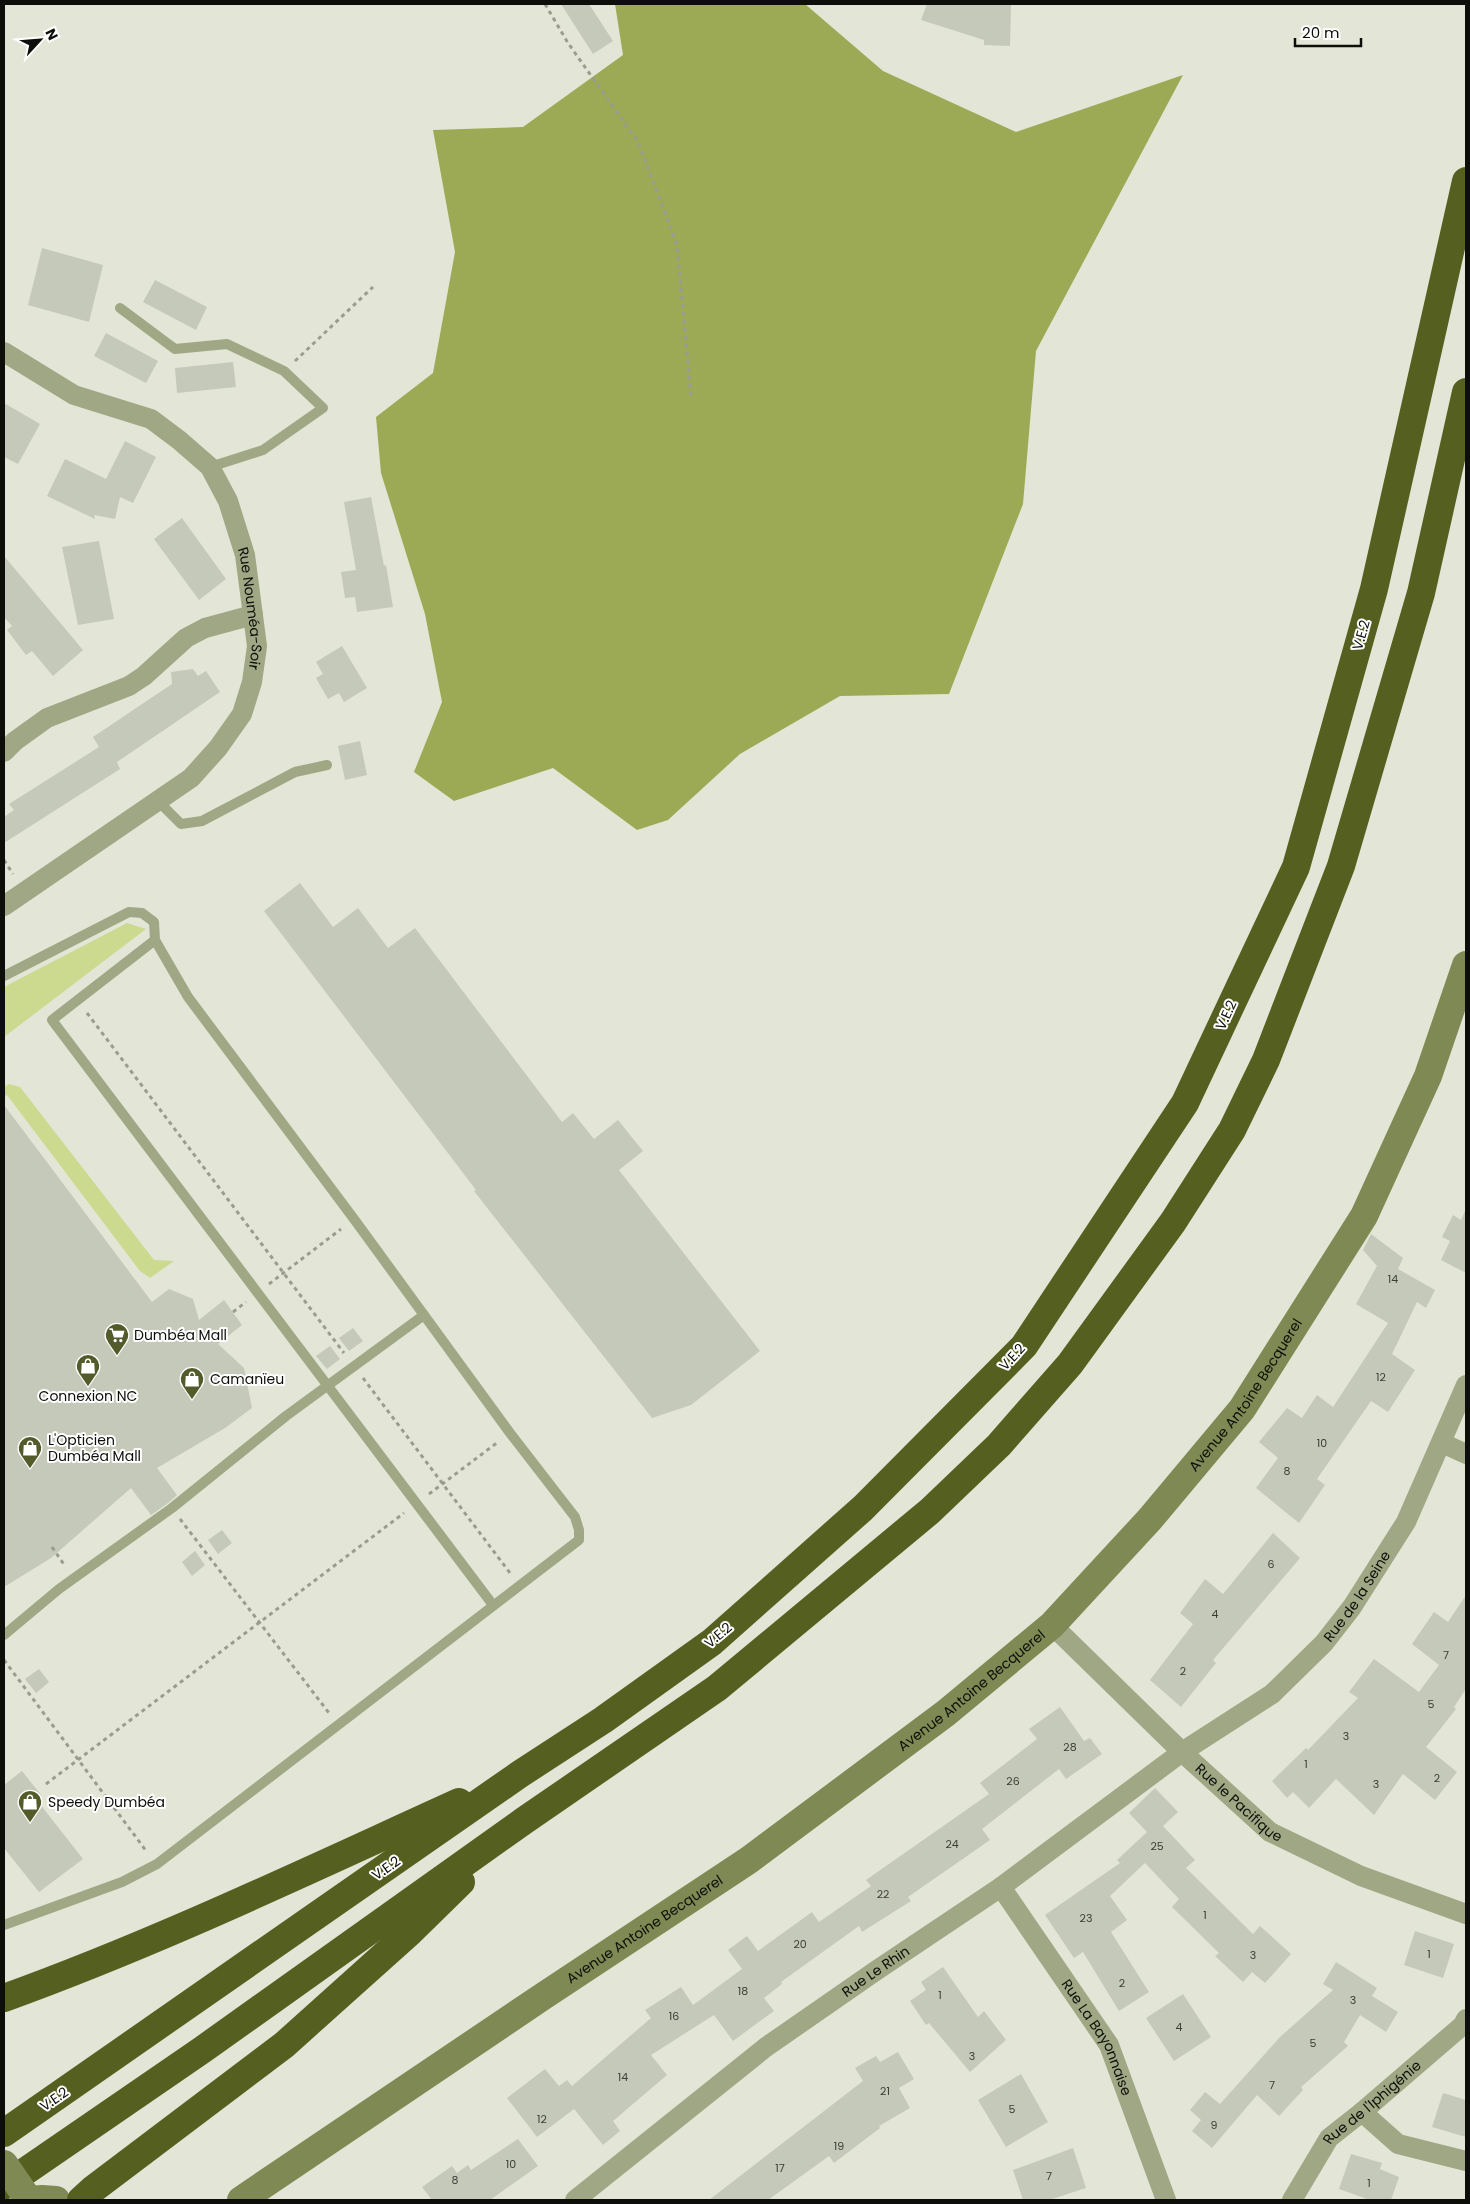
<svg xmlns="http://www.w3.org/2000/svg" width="1470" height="2204" font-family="Poppins,sans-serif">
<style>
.green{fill:#cbda8f}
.forest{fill:#9caa56}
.building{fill:#c5c9b9}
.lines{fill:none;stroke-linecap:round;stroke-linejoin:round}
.path{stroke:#9a9c90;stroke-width:3;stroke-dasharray:4 4;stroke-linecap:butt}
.lane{stroke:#a0a784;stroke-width:10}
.street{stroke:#a0a784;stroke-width:20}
.secondary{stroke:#7f8954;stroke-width:28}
.highway{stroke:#555f1f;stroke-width:28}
.secondary-bridge{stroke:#7f8954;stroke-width:28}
.labels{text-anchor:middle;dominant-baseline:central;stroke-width:4;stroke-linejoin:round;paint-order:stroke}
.number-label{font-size:11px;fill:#3b3d35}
.street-label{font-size:14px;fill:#0d0e09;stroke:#fff}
.poi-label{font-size:14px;fill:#0d0e09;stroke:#fff;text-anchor:start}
</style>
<rect width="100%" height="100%" fill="#e3e6d6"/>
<g class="green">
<path d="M127,923L146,929L4,1037V987Z"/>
<path d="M9,1084L20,1087L154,1260L174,1261L150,1278L140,1271L7,1095L4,1098V1087Z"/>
</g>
<path class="forest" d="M615,4H805L883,71L1016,132L1183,75L1036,351L1023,504L949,694L840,696L740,754L668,820L637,830L553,768L454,801L414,772L442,702L425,614L381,473L376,417L433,373L455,252L433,130L523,127L623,55Z"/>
<g class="building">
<path d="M561,4H589L613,41L593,54Z"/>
<path d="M927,4H1011L1010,46L984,45V40L921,20Z"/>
<path d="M42,248L103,265L89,322L28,305Z"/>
<path d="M155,280L207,307L196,330L143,302Z"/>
<path d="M106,333L158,361L146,383L94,356Z"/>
<path d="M233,362L236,387L177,393L175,368Z"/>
<path d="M4,403L40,424L18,464L4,457Z"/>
<path d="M125,441L156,457L133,503L120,497L115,519L94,515L95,519L47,496L65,459L106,479Z"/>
<path d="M371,497L384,566L386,565L393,607L357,612L355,597L345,598L341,572L356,570L344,502Z"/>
<path d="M182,518L226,579L199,600L154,539Z"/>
<path d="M99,541L114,619L78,625L62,547Z"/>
<path d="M4,556L83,650L53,676L32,651L26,655L7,630L12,626L4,617Z"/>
<path d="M342,646L367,688L344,702L339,693L328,699L316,678L323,674L316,662Z"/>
<path d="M193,669L198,676L206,671L220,692L117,762L120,769L4,843V817L14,810L9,804L99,747L93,737L172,684L171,672Z"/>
<path d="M360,741L367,775L345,780L338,746Z"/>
<path d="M300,883L333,927L358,908L388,948L415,928L562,1122L573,1113L594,1139L618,1120L643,1151L619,1170L760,1351L691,1405L652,1418L474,1191L476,1190L264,911Z"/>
<path d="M4,1105L152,1302L169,1289L193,1299L199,1320L224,1300L242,1325L218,1344L244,1368L252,1408L225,1428L157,1468L177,1495L168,1503L151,1515L131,1488L51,1558L4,1587Z"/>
<path d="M1466,1209V1273L1441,1260L1450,1241L1442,1237L1453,1215L1461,1220Z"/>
<path d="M1371,1234L1403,1258L1398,1269L1435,1290L1426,1308L1417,1302L1392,1354L1415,1370L1388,1412L1371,1401L1317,1479L1325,1485L1299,1523L1256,1488L1278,1458L1259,1442L1287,1408L1302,1418L1317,1395L1333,1407L1388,1323L1356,1304L1377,1266L1363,1250Z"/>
<path d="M353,1328L363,1341L349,1351L339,1338Z"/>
<path d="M330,1346L340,1359L327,1369L316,1356Z"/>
<path d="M222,1530L232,1543L218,1554L208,1540Z"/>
<path d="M1273,1533L1300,1558L1213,1660L1216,1663L1181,1707L1150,1680L1193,1624L1180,1613L1205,1579L1223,1594Z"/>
<path d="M195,1551L205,1565L192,1576L182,1562Z"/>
<path d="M1466,1595V1689L1454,1707L1456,1709L1426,1747L1457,1772L1435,1800L1403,1774L1374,1815L1336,1779L1309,1808L1293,1792L1287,1798L1272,1781L1306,1748L1308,1750L1358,1698L1349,1692L1374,1659L1419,1692L1439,1665L1412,1644L1434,1612L1448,1622Z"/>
<path d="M39,1669L49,1682L36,1693L25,1679Z"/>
<path d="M1060,1707L1084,1741L1090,1738L1102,1754L1066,1779L1059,1769L982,1829L990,1840L908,1897L911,1901L862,1932L859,1926L781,1982L782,1984L764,1998L774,2011L733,2041L714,2015L651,2055L667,2075L613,2121L620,2131L603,2145L574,2109L537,2137L507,2098L545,2069L559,2086L567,2080L572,2086L651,2018L645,2010L681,1987L693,2005L742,1969L728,1950L747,1936L758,1951L812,1912L819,1922L871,1886L866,1880L989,1794L980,1783L1037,1739L1029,1729Z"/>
<path d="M22,1771L41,1795L36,1799L83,1859L39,1892L4,1848V1785Z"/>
<path d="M1155,1788L1178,1812L1163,1826L1195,1860L1186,1868L1253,1934L1260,1926L1291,1954L1265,1983L1252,1972L1243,1982L1215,1956L1219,1953L1172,1907L1179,1899L1145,1863L1110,1896L1127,1920L1111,1932L1149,1992L1119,2011L1083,1952L1074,1958L1045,1915L1120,1863L1117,1860L1147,1832L1129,1813Z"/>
<path d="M1415,1931L1454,1944L1443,1978L1404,1965Z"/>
<path d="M1336,1962L1377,1988L1372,1996L1398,2012L1386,2032L1360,2015L1344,2042L1348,2046L1301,2087L1303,2090L1279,2116L1257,2095L1212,2148L1192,2131L1201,2120L1190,2110L1205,2092L1220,2104L1280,2037L1333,1990L1323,1984Z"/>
<path d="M943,1967L978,2017L984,2011L1006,2040L970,2072L929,2023L926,2025L910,2001L926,1990L921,1982Z"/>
<path d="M1183,1994L1211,2037L1174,2061L1146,2018Z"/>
<path d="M898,2052L914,2079L899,2088L910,2108L879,2126L880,2128L834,2163L829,2156L768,2200H709L863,2081L855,2068L876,2056L880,2062Z"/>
<path d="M1021,2074L1048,2122L1006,2147L978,2100Z"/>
<path d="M1443,2093L1466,2100V2137L1432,2127Z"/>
<path d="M518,2139L538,2166L490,2200H432L422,2187L452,2166L457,2173L468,2165L471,2170Z"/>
<path d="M1073,2148L1086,2188L1049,2200H1023L1013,2170Z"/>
<path d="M1351,2154L1382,2163L1380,2169L1399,2177L1391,2200H1370L1339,2189Z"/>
</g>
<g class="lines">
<g class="path">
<path d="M545,4L568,43L638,142L664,210L677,245L691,396"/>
<path d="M295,361L373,287"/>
<path d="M4,860L13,874"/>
<path d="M87,1013L344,1353"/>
<path d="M269,1284L341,1229"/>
<path d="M233,1312L246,1302"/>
<path d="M363,1378L510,1573"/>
<path d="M429,1494L498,1442"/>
<path d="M180,1519L329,1713"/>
<path d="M52,1547L65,1566"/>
<path d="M4,1660L147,1852"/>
<path d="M46,1784L404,1513"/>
</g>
<g class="lane">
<path d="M120,308L175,349L227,344L284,371L323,408L263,450L210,467"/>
<path d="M158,801L181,824L202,821L295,772L327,765"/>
<path d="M155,940L52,1020L493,1605"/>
<path d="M4,976L129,912L142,913L154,922L155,940L188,997L354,1219L510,1433L575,1517L579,1530V1540L157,1864L122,1882L4,1925"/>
<path d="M4,1635L59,1589L172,1508L286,1416L424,1315"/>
</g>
<g class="street">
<path id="s1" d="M4,352L74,395L151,419L179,440L210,467L228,501L245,555L257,646L252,682L242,714L218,748L191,778L4,906"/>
<path d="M4,752L15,741L47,718L129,686L144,676L186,638L205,628L253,615"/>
<path d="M1442,1443L1466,1454"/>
<path id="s2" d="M1052,1625L1182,1752L1270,1832L1361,1876L1466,1914"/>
<path id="s3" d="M1001,1887L1109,2045L1166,2200"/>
<path d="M1362,2112L1398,2144L1466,2161"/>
<path id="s4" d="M575,2200L766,2047L877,1970L1001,1887L1182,1752L1272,1694L1324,1643L1352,1607L1406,1522L1466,1385"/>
<path id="s5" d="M1292,2200L1329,2138L1362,2112L1463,2025L1466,2019"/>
</g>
<g class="secondary">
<path d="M29,2200L42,2199L56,2200"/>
<path id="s6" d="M241,2200L542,1997L749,1860L946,1713L1052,1625L1150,1519L1242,1409L1364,1216L1428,1076L1466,965"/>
</g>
<g class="highway">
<path d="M4,1998C159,1942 309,1870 459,1802"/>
<path d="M4,2133L520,1774L603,1720L712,1642L863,1508L1024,1346L1185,1103L1296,867L1374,589L1466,181"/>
<path d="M4,2186L202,2050L525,1820L717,1688L930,1511L999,1445L1070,1364L1173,1222L1232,1130L1266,1060L1341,866L1421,593L1466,392"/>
<path d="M81,2200L92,2190L284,2045L410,1932L461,1882"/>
</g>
<path class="secondary-bridge" d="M4,2164L26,2196L30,2200"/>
</g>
<defs>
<g id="supermarket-pin" transform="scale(1.25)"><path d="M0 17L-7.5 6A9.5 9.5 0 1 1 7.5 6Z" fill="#535b2a" stroke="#fff"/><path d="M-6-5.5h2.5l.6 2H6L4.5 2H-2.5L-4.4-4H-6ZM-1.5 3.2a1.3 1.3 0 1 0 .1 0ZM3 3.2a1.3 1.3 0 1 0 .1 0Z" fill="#fff"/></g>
<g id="shop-pin" transform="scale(1.25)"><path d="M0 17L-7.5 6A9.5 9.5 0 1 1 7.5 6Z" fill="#535b2a" stroke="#fff"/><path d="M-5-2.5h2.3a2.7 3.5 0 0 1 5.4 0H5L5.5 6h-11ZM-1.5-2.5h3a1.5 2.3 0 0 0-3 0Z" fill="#fff"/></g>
</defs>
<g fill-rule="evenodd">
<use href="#supermarket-pin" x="117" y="1335"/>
<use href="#shop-pin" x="88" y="1366"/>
<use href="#shop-pin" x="192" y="1379"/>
<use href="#shop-pin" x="30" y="1448"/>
<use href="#shop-pin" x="30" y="1802"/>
</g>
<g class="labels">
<g class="number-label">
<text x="1393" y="1279">14</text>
<text x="1381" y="1377">12</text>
<text x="1322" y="1443">10</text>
<text x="1287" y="1471">8</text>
<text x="1271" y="1564">6</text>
<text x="1215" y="1614">4</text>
<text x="1446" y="1655">7</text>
<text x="1183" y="1671">2</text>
<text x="1431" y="1704">5</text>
<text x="1346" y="1736">3</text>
<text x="1070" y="1747">28</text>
<text x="1306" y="1764">1</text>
<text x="1437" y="1778">2</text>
<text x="1013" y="1781">26</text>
<text x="1376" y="1784">3</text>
<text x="952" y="1844">24</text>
<text x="1157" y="1846">25</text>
<text x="883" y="1894">22</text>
<text x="1205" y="1915">1</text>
<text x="1086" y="1918">23</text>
<text x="800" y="1944">20</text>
<text x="1429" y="1954">1</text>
<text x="1253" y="1955">3</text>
<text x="1122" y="1983">2</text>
<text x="743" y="1991">18</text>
<text x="940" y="1995">1</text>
<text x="1353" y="2000">3</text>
<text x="674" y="2016">16</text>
<text x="1179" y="2027">4</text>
<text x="1313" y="2043">5</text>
<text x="972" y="2056">3</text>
<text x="623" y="2077">14</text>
<text x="1272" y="2085">7</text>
<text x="885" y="2091">21</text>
<text x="1012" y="2109">5</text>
<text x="542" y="2119">12</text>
<text x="1214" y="2125">9</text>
<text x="839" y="2146">19</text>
<text x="511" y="2164">10</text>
<text x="780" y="2168">17</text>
<text x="1049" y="2176">7</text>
<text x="455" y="2180">8</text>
<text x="1369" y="2183">1</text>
</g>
<g class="street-label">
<text stroke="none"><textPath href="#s1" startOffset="388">Rue Nouméa-Soir</textPath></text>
<text transform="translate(1361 635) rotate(-74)">V.E.2</text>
<text transform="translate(1226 1015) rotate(-65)">V.E.2</text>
<text transform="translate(1012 1357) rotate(-47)">V.E.2</text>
<text stroke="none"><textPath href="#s6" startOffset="1296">Avenue Antoine Becquerel</textPath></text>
<text stroke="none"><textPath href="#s4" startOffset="992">Rue de la Seine</textPath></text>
<text transform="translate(718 1635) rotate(-40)">V.E.2</text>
<text stroke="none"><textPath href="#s6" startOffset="891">Avenue Antoine Becquerel</textPath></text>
<text stroke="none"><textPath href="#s2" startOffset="258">Rue le Pacifique</textPath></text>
<text transform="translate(386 1868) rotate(-35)">V.E.2</text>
<text stroke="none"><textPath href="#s6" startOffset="486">Avenue Antoine Becquerel</textPath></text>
<text stroke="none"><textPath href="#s4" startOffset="378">Rue Le Rhin</textPath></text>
<text stroke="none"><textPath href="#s3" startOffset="179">Rue La Bayonnaise</textPath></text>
<text transform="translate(54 2099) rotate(-34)">V.E.2</text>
<text stroke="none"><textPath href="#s5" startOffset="128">Rue de l'Iphigénie</textPath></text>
</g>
<g class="poi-label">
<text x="134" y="1335">Dumbéa Mall</text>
<text x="210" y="1379">Camanïeu</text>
<text x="88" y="1396" text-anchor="middle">Connexion NC</text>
<text x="48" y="1440">L'Opticien<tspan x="48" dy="16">Dumbéa Mall</tspan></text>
<text x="48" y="1802">Speedy Dumbéa</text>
</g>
</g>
<rect width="1470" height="2204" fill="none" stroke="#0d0e09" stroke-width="10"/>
<g transform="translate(40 40) rotate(64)" stroke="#ffffff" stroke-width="4" paint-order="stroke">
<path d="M0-4L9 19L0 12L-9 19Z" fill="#0d0e09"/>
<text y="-8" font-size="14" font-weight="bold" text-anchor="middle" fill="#0d0e09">N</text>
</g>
<path d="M1295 38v8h66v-8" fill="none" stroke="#0d0e09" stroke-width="2.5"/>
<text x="1302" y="38" font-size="15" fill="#0d0e09" stroke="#ffffff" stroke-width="4" paint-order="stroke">20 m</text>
</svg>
